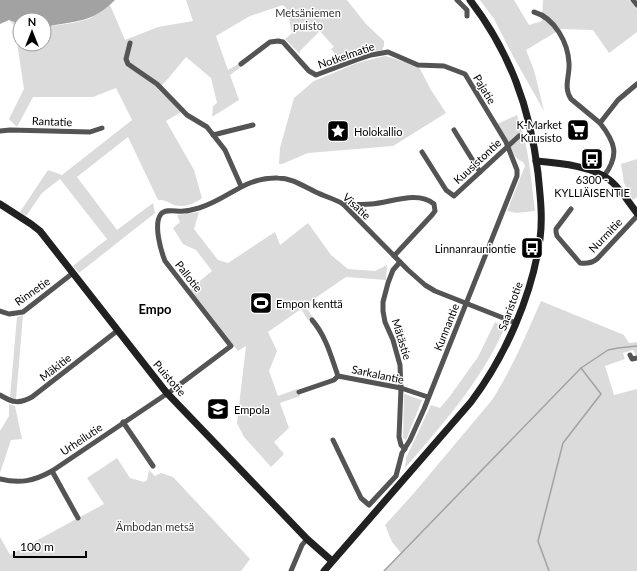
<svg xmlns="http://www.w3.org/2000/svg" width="637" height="571" font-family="Lato,sans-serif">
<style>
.green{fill:#dbdbdb}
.water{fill:#a2a2a2}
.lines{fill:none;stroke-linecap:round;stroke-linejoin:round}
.stream{stroke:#a2a2a2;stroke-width:1.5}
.street{stroke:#545454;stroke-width:5}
.secondary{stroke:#212121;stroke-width:7}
.labels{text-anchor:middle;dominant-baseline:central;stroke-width:3;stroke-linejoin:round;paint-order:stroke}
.park-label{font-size:11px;fill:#323232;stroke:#fff}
.street-label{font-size:11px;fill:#000;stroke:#fff}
.poi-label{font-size:11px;fill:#000;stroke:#fff;text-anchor:start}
.quarter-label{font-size:13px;font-weight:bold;fill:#000;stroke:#fff}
</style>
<rect width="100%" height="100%" fill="#fff"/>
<g class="green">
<path d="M186,0H347L366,24L384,41V46L382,50L370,52L339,62L337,56L331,49L334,47L320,31L300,51V54L285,39L292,33L287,9L283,5L250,16L216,36L228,70L240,63L242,66L230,75L239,100L212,117L213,106L217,103L211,78L186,57L166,81L158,89L181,112L166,121L194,170L202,198C194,204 184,208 174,205C168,202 165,200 158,200L128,137L77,177L117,230L153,203L155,213L79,273L73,266L107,239L60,179L42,193L26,216L20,212L48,170L62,175L132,120L116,88L93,97H33L17,127L9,119L24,89L16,36L14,25L9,20L20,24V44H44V27L73,23L89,19L110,5L125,40L158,27L193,21Z"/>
<path d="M480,0H514L529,25L542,21L543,0H629L637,9V32L609,53L593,30L561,29L526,50L534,70L544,111L514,58L494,19Z"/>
<path d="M385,56L393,58L419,67L431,90L446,113L393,146L308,153L282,164H279L280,148L294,98L314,81L357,63Z"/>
<path d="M517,115C529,145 531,179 535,211L517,213L507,211L525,166L523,162C514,159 512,149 508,141C505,135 500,130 497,124Z"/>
<path d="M637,159V197L633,200L624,183L621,164Z"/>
<path d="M199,212L194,229L218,260L228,263L275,232L280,245L308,223L331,255L348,269L375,271L387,265L386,280L346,277L305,305L313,318L308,320L301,309L268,332L277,351L269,371L278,396L297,389L300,396L280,403L289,428L274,442L284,454L271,467L244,437L237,423L246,346L238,351L190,289L212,271L196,250L183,244L173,228L180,222L177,215Z"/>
<path d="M541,301L624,335L629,343L637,342V355H636L633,350L623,353L625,359L605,366L614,395L637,389V571H384L401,553L392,542L385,525L414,493L492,400C512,369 526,335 541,301Z"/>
<path d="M23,315L16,399L10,397L17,317Z"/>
<path d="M495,322L505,327C482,380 443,424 405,468L406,458L431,405L440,408L450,396L478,357Z"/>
<path d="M404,394L422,400L406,440L403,438Z"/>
<path d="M9,404L15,406L22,439L11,440L0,473V431L9,416Z"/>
<path d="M117,458L130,478L144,482L147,480L149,470L155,476L161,473L173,477L250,559L241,571H0V537L10,555L104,504L87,478Z"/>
</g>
<path class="water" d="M0,0H115C91,24 76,20 46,27H44V20H20V24L9,20L0,24Z"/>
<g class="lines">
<g class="stream">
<path d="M384,571L581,368L608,350L618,348L637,346"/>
<path d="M549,571L538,541L563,443L601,394L581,368"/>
</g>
<g class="street">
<path d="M457,0L467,10V16"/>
<path d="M633,0L637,5"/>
<path d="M534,12C555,18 568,43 569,63C570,76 563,87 571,99L600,123"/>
<path d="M130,43L126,59L128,64L157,84L187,115L207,127L225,150L241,186"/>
<path d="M241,64L270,42L278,41L283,42L309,71L316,75L356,60L371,55L388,52L418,65L444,66L465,74L506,142L517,170V176L424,409L410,440L402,453L396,476L369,505L361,498L333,440"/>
<path d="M454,130L480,172"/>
<path d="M0,131L10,130L90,132L102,128"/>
<path d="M213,135L253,125"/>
<path d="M422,152L446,190L454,196L519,136"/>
<path d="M604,176C620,155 615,142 600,123L618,100L637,84"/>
<path d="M343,204C352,204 362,205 371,204C390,203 417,190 434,204L435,211L432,215L394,256"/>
<path d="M571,209L556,229V232L557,236L580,263C587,264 592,263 597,259L637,216"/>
<path d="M400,262L393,270L388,283L383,302V311L385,322L393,340L400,365L401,388L399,437L401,445L405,449"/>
<path d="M0,311L9,314L23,312L73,273"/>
<path d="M312,320C326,336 331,356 338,376L401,388L428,397"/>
<path d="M630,355L632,359L637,358"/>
<path d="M299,392L334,380L338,376"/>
<path d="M0,395C13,403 19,404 32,397L117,331"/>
<path d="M123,422L153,466"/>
<path d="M52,471L78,518"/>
<path d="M0,479C20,484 34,481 52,471L171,391L231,346L165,261C161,251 153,224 161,214C166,208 177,212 184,211C189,211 194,209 199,208C229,199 244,177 278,178C293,178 304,187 318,193C326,197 335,199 343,204L408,270L425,285L435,291L516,323"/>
<path d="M291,571L302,545L307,539"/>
</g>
<g class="secondary">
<path d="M536,161C559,163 595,166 612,182C622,191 629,203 637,213"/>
<path d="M0,204L31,224L40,231L166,392L307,539L332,561"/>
<path d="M324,571L471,402C505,357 532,296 540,239C543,217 540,194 538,173C530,108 510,52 470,0"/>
</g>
</g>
<defs>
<g id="supermarket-square" transform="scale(1.15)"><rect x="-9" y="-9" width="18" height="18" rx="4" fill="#000" stroke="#fff"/><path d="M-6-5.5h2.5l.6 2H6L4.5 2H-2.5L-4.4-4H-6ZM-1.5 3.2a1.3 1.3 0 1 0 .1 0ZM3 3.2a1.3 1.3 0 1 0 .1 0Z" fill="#fff"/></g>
<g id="sight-square" transform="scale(1.15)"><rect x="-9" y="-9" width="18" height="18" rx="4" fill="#000" stroke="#fff"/><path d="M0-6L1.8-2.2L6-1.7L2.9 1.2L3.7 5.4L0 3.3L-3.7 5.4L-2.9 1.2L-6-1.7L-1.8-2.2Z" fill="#fff"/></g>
<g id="bus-square" transform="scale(1.15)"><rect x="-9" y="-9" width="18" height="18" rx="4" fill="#000" stroke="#fff"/><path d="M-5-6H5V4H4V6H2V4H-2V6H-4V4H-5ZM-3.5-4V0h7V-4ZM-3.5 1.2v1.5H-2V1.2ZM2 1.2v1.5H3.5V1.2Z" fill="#fff"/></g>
<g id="stadium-square" transform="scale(1.15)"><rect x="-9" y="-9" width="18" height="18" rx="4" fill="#000" stroke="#fff"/><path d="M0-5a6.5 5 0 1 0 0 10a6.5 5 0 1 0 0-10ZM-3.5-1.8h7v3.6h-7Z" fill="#fff"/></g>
<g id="school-square" transform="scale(1.15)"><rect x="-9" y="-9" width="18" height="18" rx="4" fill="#000" stroke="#fff"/><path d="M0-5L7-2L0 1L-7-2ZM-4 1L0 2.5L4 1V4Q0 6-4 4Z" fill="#fff"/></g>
</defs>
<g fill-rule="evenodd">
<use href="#supermarket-square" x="578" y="130"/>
<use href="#sight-square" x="338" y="131"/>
<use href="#bus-square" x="592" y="159"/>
<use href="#bus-square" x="532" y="248"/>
<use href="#stadium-square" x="261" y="303"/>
<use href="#school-square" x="218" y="409"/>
</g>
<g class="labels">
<g class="park-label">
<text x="308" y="12">Metsäniemen<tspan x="308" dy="13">puisto</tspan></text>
<text x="155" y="526">Ämbodan metsä</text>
</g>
<g class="street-label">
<text transform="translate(346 55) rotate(-19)">Notkelmatie</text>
<text transform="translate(485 89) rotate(59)">Pajatie</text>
<text transform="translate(52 121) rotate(2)">Rantatie</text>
<text transform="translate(477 161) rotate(-43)">Kuusistontie</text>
<text transform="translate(357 206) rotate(42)">Visatie</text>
<text transform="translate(605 235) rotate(-46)">Nurmitie</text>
<text transform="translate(189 276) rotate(52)">Pallotie</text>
<text transform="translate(32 291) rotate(-35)">Rinnetie</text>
<text transform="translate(510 306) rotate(-70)">Saaristotie</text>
<text transform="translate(446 327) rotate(-68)">Kunnantie</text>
<text transform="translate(402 339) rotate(73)">Mätästie</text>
<text transform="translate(55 367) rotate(-38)">Mäkitie</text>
<text transform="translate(378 374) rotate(12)">Sarkalantie</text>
<text transform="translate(170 378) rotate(49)">Puistotie</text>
<text transform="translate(81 439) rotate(-34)">Urheilutie</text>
</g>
<g class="poi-label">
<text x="562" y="124" text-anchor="end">K-Market<tspan x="562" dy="13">Kuusisto</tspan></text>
<text x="354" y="131">Holokallio</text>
<text x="592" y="179" text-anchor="middle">6300 -<tspan x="592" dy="13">KYLLIÄISENTIE</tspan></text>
<text x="516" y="248" text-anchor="end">Linnanrauniontie</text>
<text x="276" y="303">Empon kenttä</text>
<text x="234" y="409">Empola</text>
</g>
<g class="quarter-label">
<text x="155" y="309">Empo</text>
</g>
</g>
<g transform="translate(32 32)"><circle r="19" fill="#ffffff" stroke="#999999"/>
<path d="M0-3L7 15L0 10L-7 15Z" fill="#000000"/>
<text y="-6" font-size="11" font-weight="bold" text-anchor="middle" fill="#000000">N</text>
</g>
<path d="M14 551v6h72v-6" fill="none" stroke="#000000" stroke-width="2"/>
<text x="20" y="551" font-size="12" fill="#000000" stroke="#ffffff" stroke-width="3" paint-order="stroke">100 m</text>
</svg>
